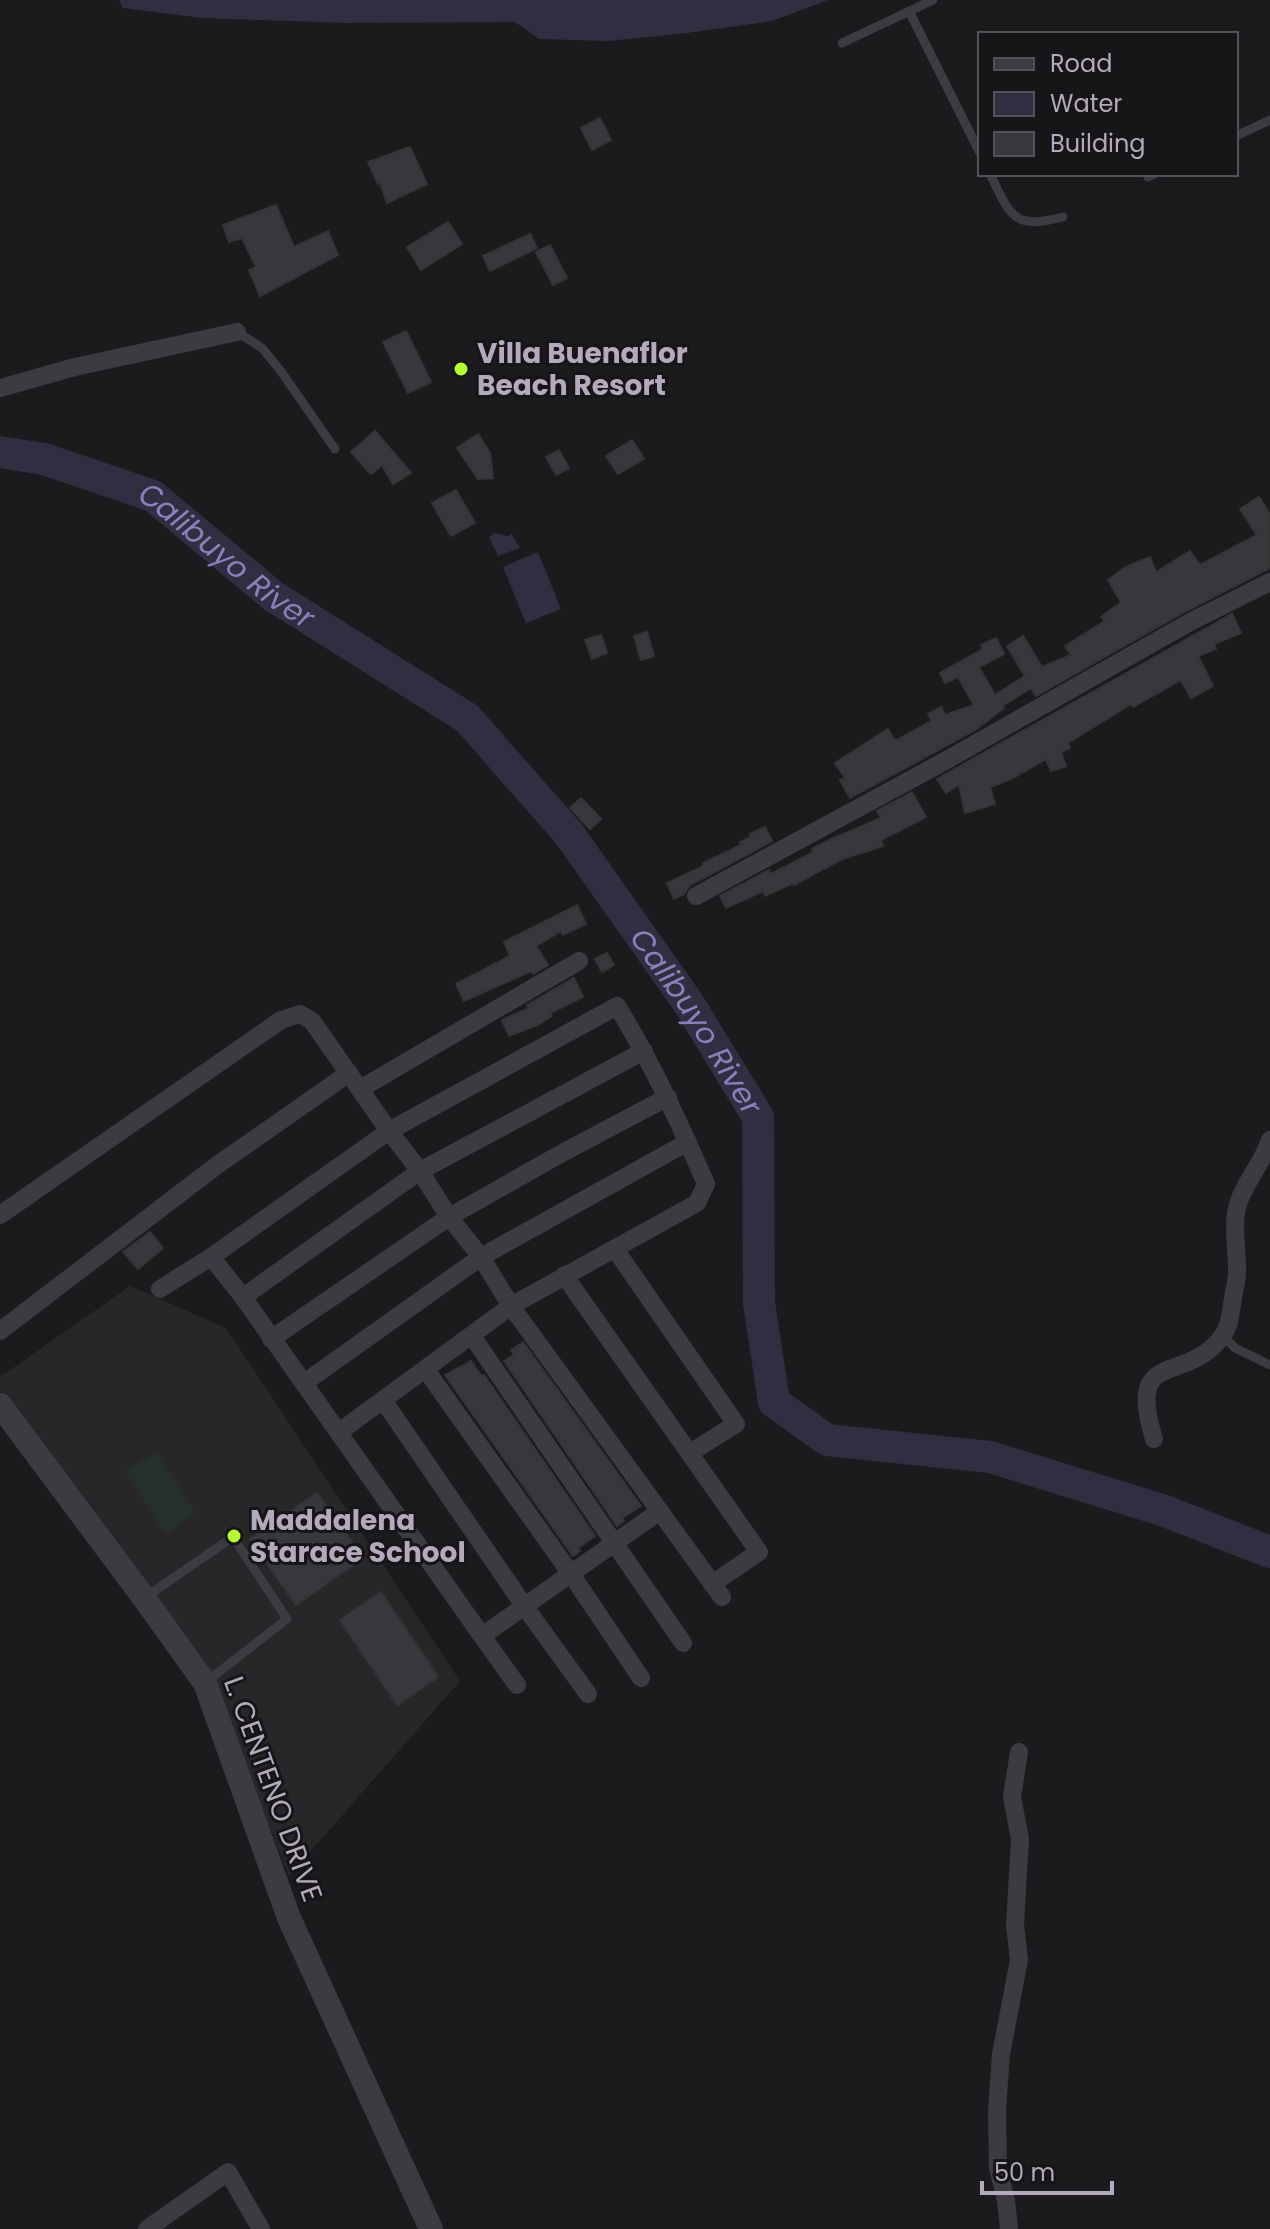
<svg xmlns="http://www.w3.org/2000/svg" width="1270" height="2229" font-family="Poppins,sans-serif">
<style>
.built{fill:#282629}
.green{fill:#25302e}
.water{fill:#312e42}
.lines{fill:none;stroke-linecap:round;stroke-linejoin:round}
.river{stroke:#312e42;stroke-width:32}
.building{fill:#39373b;stroke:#373438;stroke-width:2}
.service{stroke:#3e3a42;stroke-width:9}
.minor{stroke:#3e3a42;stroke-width:18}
.tertiary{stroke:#3e3a42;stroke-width:24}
.poi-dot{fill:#b4ff2f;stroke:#171517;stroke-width:3}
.labels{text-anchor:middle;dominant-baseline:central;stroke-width:6;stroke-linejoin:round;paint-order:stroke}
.poi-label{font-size:28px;font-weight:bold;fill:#b2abbd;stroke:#171517;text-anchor:start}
.street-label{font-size:28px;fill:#b2abbd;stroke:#171517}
.water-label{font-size:30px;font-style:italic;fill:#8a80ba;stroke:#171517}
</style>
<rect width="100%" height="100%" fill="#1c1a1c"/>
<path class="built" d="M130,1286L226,1328L460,1681L289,1876L216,1692L0,1390V1377Z"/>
<path class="green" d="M157,1452L195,1512L166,1535L125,1471Z"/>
<g class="water">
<path d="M119,0H828L772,21L687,33L608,41L539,39L515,22L346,23L202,18L123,8Z"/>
<path d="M496,533L507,536L512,534L520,548L498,556L489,537Z"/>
<path d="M538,552L561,609L526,623L503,567Z"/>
</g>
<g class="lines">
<path class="river" id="s1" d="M0,452L44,459L153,496L273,596L467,718L569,834L689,1004L758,1117L759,1303L774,1402L827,1440L990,1457L1165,1511L1270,1552"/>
</g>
<g class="building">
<path d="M600,118L611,140L592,150L581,128Z"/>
<path d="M410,147L427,184L387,203L380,182L378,184L368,162Z"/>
<path d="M276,205L294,247L328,231L338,255L260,296L249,270L256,267L242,238L229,242L223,225Z"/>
<path d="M448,222L462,244L421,270L407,247Z"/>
<path d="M530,234L537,248L490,271L483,256Z"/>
<path d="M550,245L567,278L553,285L536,252Z"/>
<path d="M406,331L431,382L408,393L383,342Z"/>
<path d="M375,431L411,473L393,484L382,465L371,474L351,452Z"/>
<path d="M478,434L490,453L493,478L478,479L457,448Z"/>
<path d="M632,440L644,459L618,474L606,456Z"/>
<path d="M559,450L569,468L556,475L546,457Z"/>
<path d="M456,490L475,523L451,536L432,503Z"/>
<path d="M1259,497L1270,514V568L1184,612L1036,696L1031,688L1002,706L1004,708L975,730L850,798L840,780L845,778L835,763L888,729L895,741L932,721L928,714L941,707L945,715L974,705L958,677L945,683L940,673L983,649L981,645L996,638L1004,654L979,667L995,695L1025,676L1007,646L1023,636L1042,667L1071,655L1065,646L1105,621L1101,617L1121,602L1108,580L1126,567L1150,557L1156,572L1190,551L1200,565L1257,535L1240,509Z"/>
<path d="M1232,614L1241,633L1214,644L1216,649L1198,656L1213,686L1191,698L1181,680L1133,707L1131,704L1068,743L1070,748L1061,752L1066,766L1051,771L1046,759L1011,779L990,787L995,804L965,813L959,785L946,793L937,779Z"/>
<path d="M647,632L654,656L641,660L634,636Z"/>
<path d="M601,635L607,653L592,659L585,640Z"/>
<path d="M912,792L926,817L881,840L883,846L842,859L794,885L793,883L765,896L763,891L726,908L720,896L769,870L771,874L814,852L812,849L832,839L881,818L877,811Z"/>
<path d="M581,798L601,819L590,829L570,808Z"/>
<path d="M765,827L772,841L690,885L684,894L674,899L667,883L704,866L703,863L741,845L740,842L751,837L750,834Z"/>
<path d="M577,905L586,924L563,935L561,931L536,946L548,965L533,974L531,971L464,1001L456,984L510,956L504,942Z"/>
<path d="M607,953L614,965L602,972L595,959Z"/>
<path d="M574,978L583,997L550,1013L552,1016L537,1025L509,1036L502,1020L529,1008L527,1005Z"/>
<path d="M150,1232L163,1248L138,1269L123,1252Z"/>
<path d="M523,1342L641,1506L622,1518L624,1521L617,1526L504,1361L514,1355L511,1350Z"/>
<path d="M471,1361L482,1377L484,1375L595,1536L578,1548L580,1551L573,1556L445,1375Z"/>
<path d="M317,1493L363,1558L296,1605L250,1539Z"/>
<path d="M381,1592L438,1677L397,1705L340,1620Z"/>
</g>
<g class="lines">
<g class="service">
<path d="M909,11L980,153"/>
<path d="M842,43L933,0"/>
<path d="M1236,136L1270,120"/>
<path d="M990,174C1011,216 1012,230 1063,217"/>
<path d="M1148,177L1154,174"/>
<path d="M237,332L262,348L280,370L335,449"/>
<path d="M1223,1336L1235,1348L1270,1365"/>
<path d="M144,1598L233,1537L287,1619L206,1682"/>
</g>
<g class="minor">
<path d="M0,388L75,367L237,332"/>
<path d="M696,896L945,761L1190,622L1270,582"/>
<path d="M360,1089L579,961"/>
<path d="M0,1215L281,1020L300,1014L312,1021L389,1131L420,1171L449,1217L481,1257L511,1306L722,1597"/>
<path d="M615,1249L736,1424L690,1453"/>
<path d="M211,1257L243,1297L482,1636L660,1511"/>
<path d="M564,1275L759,1552L712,1584"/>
<path d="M160,1289L211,1257L389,1131L617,1006C652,1063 679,1122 706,1184L697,1203L511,1306L339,1432"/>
<path d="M243,1297L420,1171L644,1051"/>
<path d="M0,1331L216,1166L349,1073"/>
<path d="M472,1336L683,1643"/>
<path d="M271,1339L449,1217L564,1152L668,1097"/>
<path d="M426,1370L571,1574L641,1678"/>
<path d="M304,1383L481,1257L688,1142"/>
<path d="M383,1400L525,1607L588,1694"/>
<path d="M1154,1439C1125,1345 1187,1387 1223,1335C1230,1326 1230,1315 1232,1305C1233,1295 1236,1285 1237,1275C1238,1251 1231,1223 1239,1201C1247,1179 1263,1162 1270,1140"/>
<path d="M482,1636L517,1685"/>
<path d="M147,2229L228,2172L261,2229"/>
<path d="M1009,2229L1006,2200L998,2168L997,2110L1001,2054L1019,1960L1015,1925L1020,1839L1012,1797L1019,1752"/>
</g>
<path class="tertiary" d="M0,1405L144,1598L205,1683L289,1918L431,2229"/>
</g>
<g class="poi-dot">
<circle cx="461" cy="369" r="8"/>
<circle cx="234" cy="1536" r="8"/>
</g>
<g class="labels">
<g class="poi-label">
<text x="477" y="353">Villa Buenaflor<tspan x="477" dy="32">Beach Resort</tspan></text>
<text x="250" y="1520">Maddalena<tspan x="250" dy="32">Starace School</tspan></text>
</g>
<g class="street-label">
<text transform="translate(273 1789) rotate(70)">L. CENTENO DRIVE</text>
</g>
<g class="water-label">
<text stroke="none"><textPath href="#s1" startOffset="254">Calibuyo River</textPath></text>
<text stroke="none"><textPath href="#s1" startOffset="926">Calibuyo River</textPath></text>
</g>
</g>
<rect x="978" y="32" width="260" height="144" fill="#171517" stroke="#555159" stroke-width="2"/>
<rect x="994" y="58" width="40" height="12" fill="#3e3a42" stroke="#555159" stroke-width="2"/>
<text x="1050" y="72" font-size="24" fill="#b2abbd">Road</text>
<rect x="994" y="92" width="40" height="24" fill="#312e42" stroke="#555159" stroke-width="2"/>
<text x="1050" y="112" font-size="24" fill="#b2abbd">Water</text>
<rect x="994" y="132" width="40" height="24" fill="#39373b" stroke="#555159" stroke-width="2"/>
<text x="1050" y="152" font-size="24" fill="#b2abbd">Building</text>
<path d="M982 2181v12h130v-12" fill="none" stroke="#b2abbd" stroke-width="4"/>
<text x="994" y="2181" font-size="24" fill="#b2abbd" stroke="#171517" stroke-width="6" paint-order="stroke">50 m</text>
</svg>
